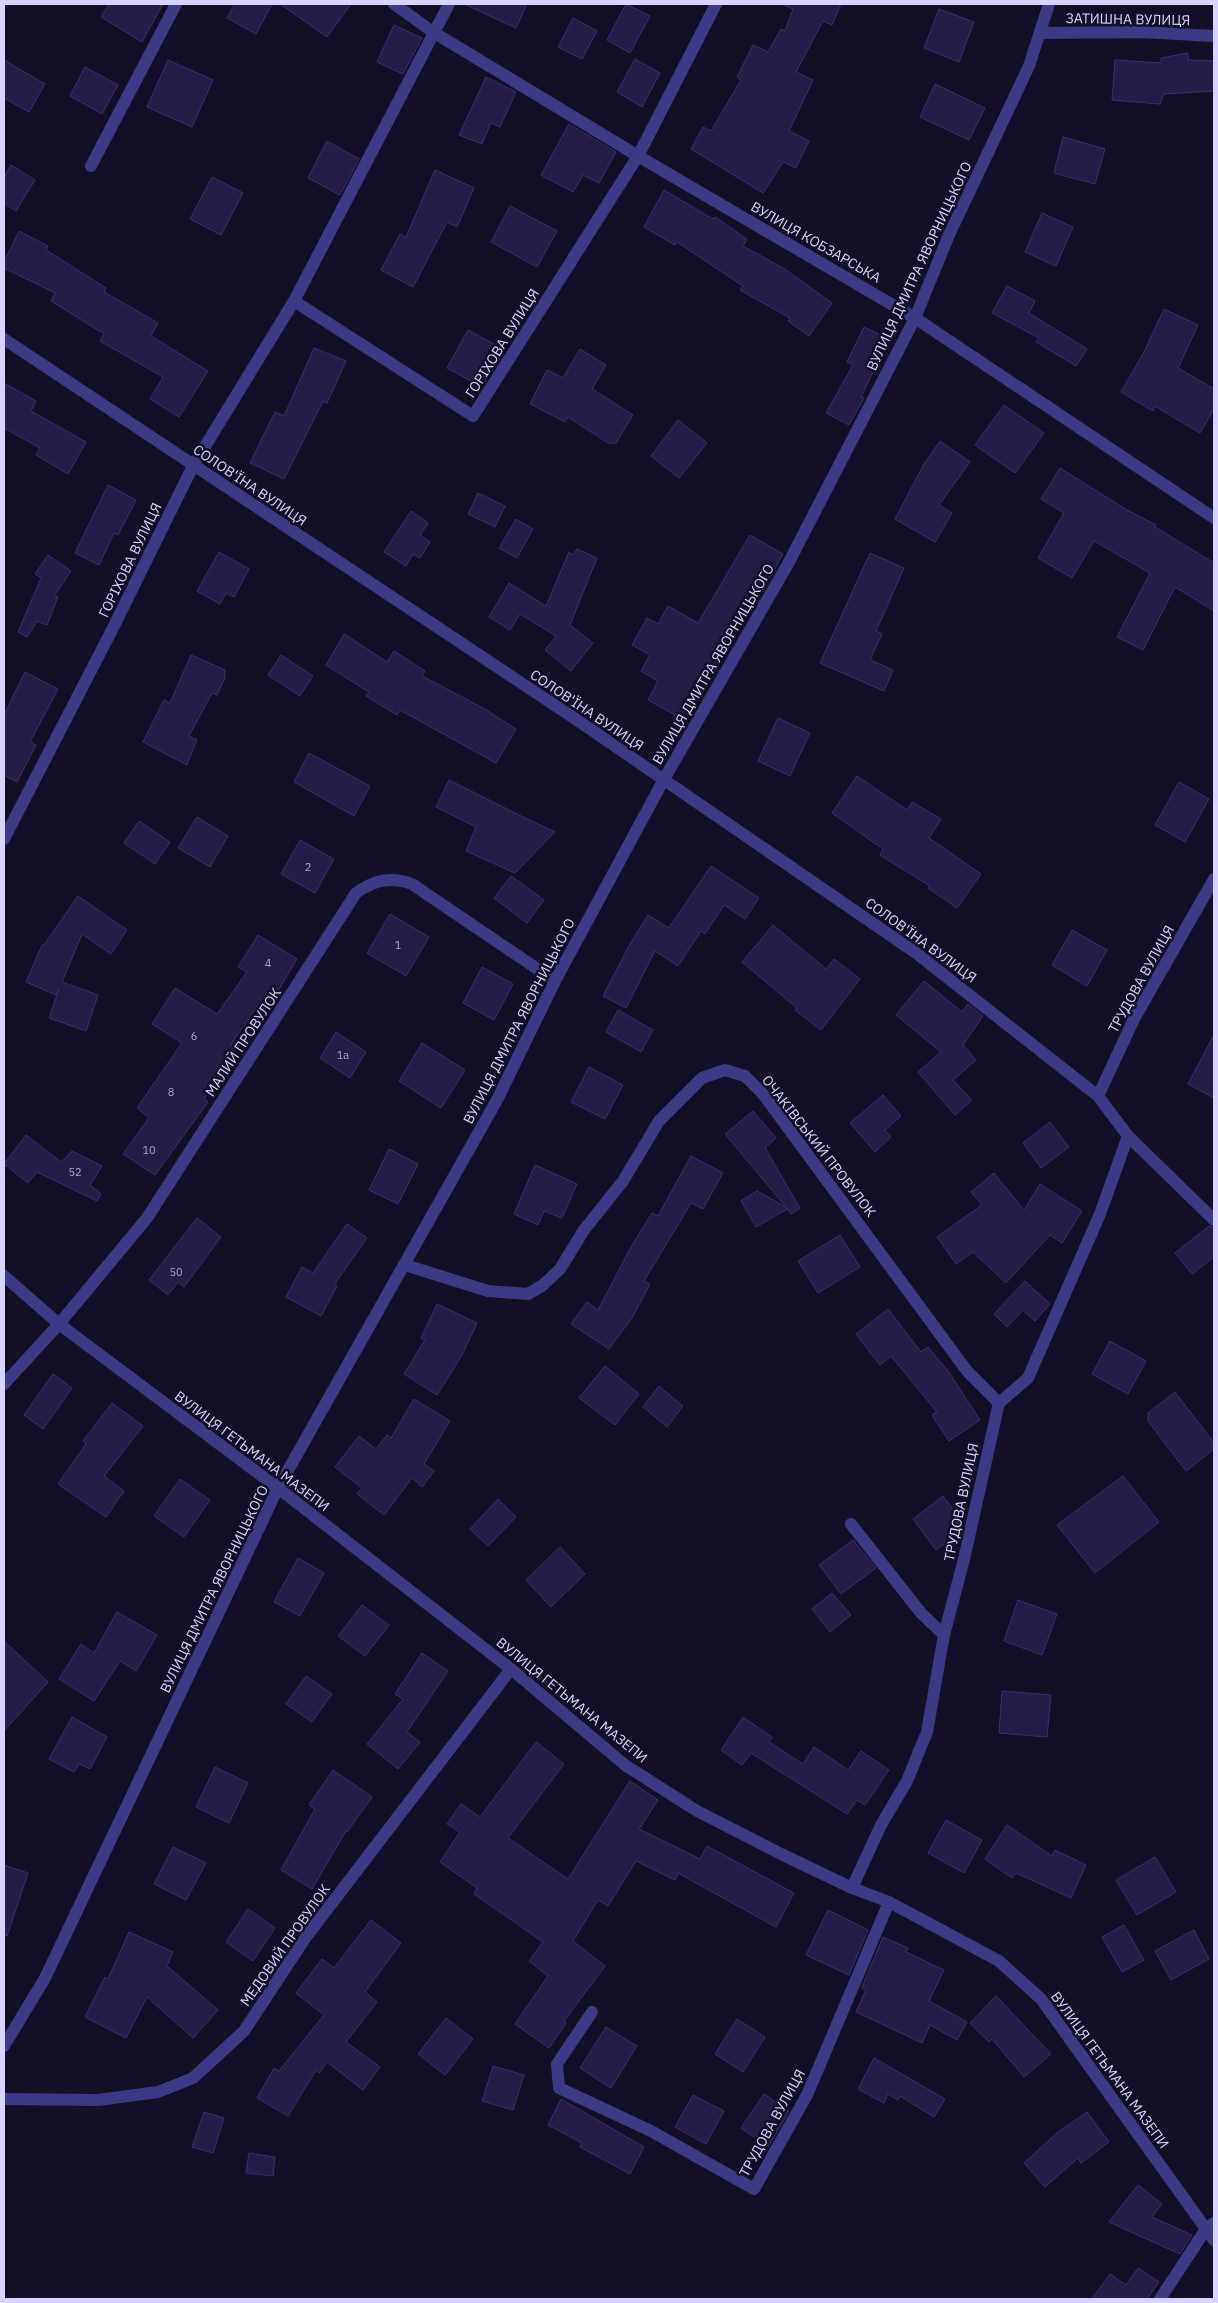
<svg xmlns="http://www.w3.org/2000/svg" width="1218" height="2303" font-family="'IBM Plex Sans',sans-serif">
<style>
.building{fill:#241b47;stroke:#3b2d73}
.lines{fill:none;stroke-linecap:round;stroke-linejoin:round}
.minor{stroke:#3d3a85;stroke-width:12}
.tertiary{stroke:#3d3a85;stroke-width:12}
.labels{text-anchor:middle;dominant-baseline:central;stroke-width:5;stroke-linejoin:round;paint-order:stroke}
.number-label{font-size:11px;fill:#aca6d1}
.street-label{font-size:14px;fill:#d9d4ff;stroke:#130f26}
</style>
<rect width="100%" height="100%" fill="#130f26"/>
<g class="building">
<path d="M109,4H163L142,42L101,17Z"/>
<path d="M235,4H272L256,34L227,18Z"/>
<path d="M280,4H351L327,37Z"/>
<path d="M464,4H527L516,28Z"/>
<path d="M626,4L650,16L630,53L607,40Z"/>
<path d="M782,4H841L832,25L823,21L796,72L813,80L789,131L809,141L796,168L783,162L763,193L691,149L703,127L711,131L741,80L737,77L753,45L768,52L781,29L785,31L793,9Z"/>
<path d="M939,9L974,22L959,62L924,48Z"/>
<path d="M573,18L597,31L582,59L558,47Z"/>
<path d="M394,25L422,38L403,74L377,62Z"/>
<path d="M1188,53V60L1214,61V91L1164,94L1160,104L1112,100L1115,60L1161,63V58Z"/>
<path d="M635,59L660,73L642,107L617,92Z"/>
<path d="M4,60L45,84L29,112L4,98Z"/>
<path d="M168,60L213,80L192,127L147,107Z"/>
<path d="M85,67L118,85L102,114L70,96Z"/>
<path d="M486,77L516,92L500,127L491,123L482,144L459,135Z"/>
<path d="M935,84L985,108L969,140L920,117Z"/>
<path d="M569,124L616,152L599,183L583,175L573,192L541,175Z"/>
<path d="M1063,137L1105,149L1095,184L1054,173Z"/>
<path d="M327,141L359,159L340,195L308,178Z"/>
<path d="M11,165L35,180L16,211L4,203V177Z"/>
<path d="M435,170L474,188L457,227L447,222L413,287L381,270L400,234L406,237Z"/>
<path d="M212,177L243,193L221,235L190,219Z"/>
<path d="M664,190L713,219L715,217L747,239L743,246L783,268L832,303L809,336L788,321L790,318L740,290L743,286L677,242L675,245L644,227Z"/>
<path d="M510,206L557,231L537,267L491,242Z"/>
<path d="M1042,213L1073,227L1056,266L1025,252Z"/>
<path d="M19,231L48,246L46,250L106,288L104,292L158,323L151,336L208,371L179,417L150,399L163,377L100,341L104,334L51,301L55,293L4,268V262Z"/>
<path d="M1007,286L1035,301L1029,313L1087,349L1076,366L1036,342L1039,338L992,313Z"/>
<path d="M1164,309L1198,325L1178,368L1214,389V409L1200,433L1155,406L1153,411L1121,392L1143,354Z"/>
<path d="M864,327L889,339L861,397L864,398L849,425L826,413L853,365L847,362Z"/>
<path d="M468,330L505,350L482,387L447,368Z"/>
<path d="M314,348L346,361L327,403L323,401L284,479L250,463L275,412L284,416Z"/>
<path d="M580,349L606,365L592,389L633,415L616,443H608L568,417L565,422L530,404L547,370L563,378Z"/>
<path d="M4,383L36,401L31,411L86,442L68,474L36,455L40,448L4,428Z"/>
<path d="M1004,405L1044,433L1015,473L975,445Z"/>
<path d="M678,420L707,443L679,478L651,456Z"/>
<path d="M940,441L970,462L939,505L952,513L935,542L895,519L924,464Z"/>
<path d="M1060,468L1127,510L1156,525L1155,527L1214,563V611L1175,587L1143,650L1117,637L1150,573L1094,541L1072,578L1038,558L1064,513L1041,499Z"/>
<path d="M108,485L136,500L118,535L114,533L99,565L75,553Z"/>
<path d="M478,493L505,506L495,527L468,514Z"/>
<path d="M411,511L428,523L420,535L430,542L420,558L413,554L406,566L384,552Z"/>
<path d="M516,519L533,529L517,558L499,548Z"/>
<path d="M750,535L783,554L764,587L759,584L684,720L648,700L658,681L641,671L650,655L632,645L647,618L658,624L668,606L698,623Z"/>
<path d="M577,549L597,558L570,625L593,643L571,671L545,650L556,636L520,614L510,630L489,617L509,583L546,606L569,552L573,555Z"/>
<path d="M219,552L249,569L234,597L226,593L220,604L197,591Z"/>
<path d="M870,553L904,568L876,631L882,634L870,660L893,670L884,691L820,663Z"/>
<path d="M48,555L71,571L54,596L58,597L47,625L37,621L27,637L18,632L41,578L35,574Z"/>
<path d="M344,634L387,662L394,651L425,671L422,676L483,708L516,729L496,763L400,710L397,715L366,696L369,692L326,665Z"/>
<path d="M191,655L225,670V678L217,695L212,693L189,736L197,740L187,765L143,742L164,700L170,703Z"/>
<path d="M281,655L313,676L300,696L268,675Z"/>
<path d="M25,672L58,689L30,742L36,745L17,782L4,775V715Z"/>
<path d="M778,718L810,733L790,776L758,761Z"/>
<path d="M309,753L370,786L354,816L294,782Z"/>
<path d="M857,776L907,810L912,802L941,819L929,838L981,874L957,908L928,888L930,886L880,855L883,849L832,813Z"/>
<path d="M449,780L519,815L555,832L515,873L466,851L476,827L436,807Z"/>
<path d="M1179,782L1209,799L1185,842L1155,825Z"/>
<path d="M197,817L228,836L210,867L178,848Z"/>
<path d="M139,821L170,842L155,864L124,843Z"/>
<path d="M300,840L334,859L315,893L281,874Z"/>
<path d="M711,866L759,898L745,919L724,905L705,934L701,931L678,966L655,951L626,1008L603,996L630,944L648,915L669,928Z"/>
<path d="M511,876L544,900L527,923L494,898Z"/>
<path d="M78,896L127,930L111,954L82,934L62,982L98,995L86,1031L49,1018L59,989L56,995L26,982L42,945H44Z"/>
<path d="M390,914L429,937L406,976L367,953Z"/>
<path d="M773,925L826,969L834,959L860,979L821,1030L795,1010L797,1008L742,962Z"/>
<path d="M1072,930L1107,950L1087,986L1052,965Z"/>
<path d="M258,935L297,959L278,991L271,987L231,1044L236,1048L204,1099L208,1102L155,1175L123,1154L149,1118L137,1108L182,1043L152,1024L175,988L217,1014L247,972L238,967Z"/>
<path d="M482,967L513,984L494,1020L463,1003Z"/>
<path d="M924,981L962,1012L968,1004L983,1016L963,1045L976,1060L953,1080L972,1100L955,1115L918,1072L941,1052L896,1015Z"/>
<path d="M618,1010L653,1030L641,1052L606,1032Z"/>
<path d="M336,1032L366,1052L350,1078L320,1058Z"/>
<path d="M1214,1035V1098L1188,1084Z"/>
<path d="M422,1043L465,1070L441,1108L399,1081Z"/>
<path d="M589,1067L623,1085L605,1119L571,1102Z"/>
<path d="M883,1095L901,1116L885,1130L891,1137L875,1152L850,1123Z"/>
<path d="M753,1111L776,1138L765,1148L800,1208L791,1214L787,1209L756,1227L741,1201L757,1191L786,1207L725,1134Z"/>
<path d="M1050,1122L1069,1147L1041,1168L1023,1143Z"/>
<path d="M26,1135L61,1162L72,1151L102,1166L90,1185L101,1194L97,1201L37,1172L28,1183L4,1164Z"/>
<path d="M389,1149L418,1164L398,1204L369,1190Z"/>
<path d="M691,1156L723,1173L703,1209L691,1203L644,1281L650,1284L632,1318L609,1349L571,1324L587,1302L598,1310L631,1247L652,1213L658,1216Z"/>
<path d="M535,1165L577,1184L562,1218L544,1211L538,1225L514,1214Z"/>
<path d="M994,1173L1024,1210L1040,1184L1082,1211L1062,1243L1050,1235L1006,1283L973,1252L956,1264L937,1237L982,1205L971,1192Z"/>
<path d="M197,1218L221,1237L184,1287L178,1282L168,1295L149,1280Z"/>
<path d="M347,1224L367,1238L334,1285L337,1286L321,1316L286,1297L302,1267L313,1273Z"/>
<path d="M1209,1226L1214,1228V1257L1192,1274L1175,1253Z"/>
<path d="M840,1235L860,1267L818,1293L798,1261Z"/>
<path d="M1025,1281L1050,1304L1035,1321L1023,1310L1007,1327L994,1314Z"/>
<path d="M437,1304L477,1323L462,1355L437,1395L404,1374L425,1340L421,1338Z"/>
<path d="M888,1309L921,1352L928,1347L948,1371L980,1420L949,1441L932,1415L937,1412L891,1356L880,1365L856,1334Z"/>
<path d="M1110,1341L1146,1361L1128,1394L1092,1374Z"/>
<path d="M605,1366L639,1394L615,1425L579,1398Z"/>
<path d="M53,1374L72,1388L43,1429L24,1415Z"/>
<path d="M659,1386L683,1406L667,1427L643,1407Z"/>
<path d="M1175,1392L1214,1443V1449L1186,1471L1148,1421V1413Z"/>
<path d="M414,1399L450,1421L424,1464L434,1471L422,1487L412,1478L384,1515L357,1494L362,1488L335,1467L359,1436L376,1449L387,1435L391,1438Z"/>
<path d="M112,1403L143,1426L104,1476L124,1491L106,1517L58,1484L86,1444L83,1441Z"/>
<path d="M1123,1476L1159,1522L1095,1573L1057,1525Z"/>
<path d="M180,1479L210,1500L184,1537L154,1516Z"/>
<path d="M943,1496L964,1524L962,1531L936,1550L913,1519Z"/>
<path d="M498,1499L516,1517L488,1546L470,1529Z"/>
<path d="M853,1540L876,1568L841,1594L819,1565Z"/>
<path d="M560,1547L585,1574L551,1607L526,1580Z"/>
<path d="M298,1558L324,1573L300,1616L274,1602Z"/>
<path d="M832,1593L851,1615L830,1632L812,1609Z"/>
<path d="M1018,1600L1057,1614L1042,1655L1004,1641Z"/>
<path d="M362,1605L389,1625L365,1656L338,1636Z"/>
<path d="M117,1612L157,1635L136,1671L120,1661L94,1701L59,1679L81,1644L94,1653Z"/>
<path d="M4,1641L48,1682L4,1731Z"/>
<path d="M422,1653L448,1671L407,1732L420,1742L398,1769L367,1744L403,1699L395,1694Z"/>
<path d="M306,1676L332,1694L312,1722L286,1704Z"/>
<path d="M1002,1691L1051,1695L1047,1737L999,1733Z"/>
<path d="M72,1717L107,1737L90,1769L79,1764L74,1772L49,1759Z"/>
<path d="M743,1717L772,1737L769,1742L803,1764L814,1747L848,1770L861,1751L889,1770L865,1805L857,1800L847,1814L751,1753L742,1765L721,1750Z"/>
<path d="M536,1742L564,1764L508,1838L568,1879L630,1781L658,1800L639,1829L700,1859L707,1846L794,1893L776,1927L678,1873L675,1880L636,1861L608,1906L598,1900L573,1941L605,1966L564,2021L566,2023L549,2048L515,2024L548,1976L529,1961L543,1942L474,1894L477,1888L440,1862L460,1832L447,1824L461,1804L480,1817Z"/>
<path d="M215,1767L248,1783L229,1823L196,1807Z"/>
<path d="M333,1770L372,1797L347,1832L346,1831L312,1889L281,1870L315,1809L309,1805Z"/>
<path d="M946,1820L982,1840L964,1873L928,1853Z"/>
<path d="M1007,1825L1052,1856L1055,1850L1086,1865L1071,1898L1016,1873L1012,1878L985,1859Z"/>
<path d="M173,1847L206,1863L186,1900L154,1884Z"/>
<path d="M1155,1857L1176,1892L1137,1915L1116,1880Z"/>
<path d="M4,1865L28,1873L7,1936L4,1935Z"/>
<path d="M248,1909L275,1928L253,1961L226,1942Z"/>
<path d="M828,1910L868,1930L849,1975L806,1955Z"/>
<path d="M371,1920L401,1943L365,1992L377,2002L346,2042L380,2067L363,2090L327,2062L319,2073L316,2070L288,2116L257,2098L274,2068L279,2071L324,2015L296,1993L322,1959L334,1968Z"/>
<path d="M1124,1925L1144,1960L1122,1972L1102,1937Z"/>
<path d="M1194,1930L1209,1959L1171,1980L1155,1951Z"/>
<path d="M129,1932L173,1952L167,1966L218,2010L193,2038L147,1997L126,2038L85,2017L105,1977L108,1979Z"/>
<path d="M883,1937L908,1948L906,1952L944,1970L929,2001L967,2022L957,2040L930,2025L922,2043L856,2012L866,1990L862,1988L864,1982Z"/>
<path d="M996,1996L1051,2054L1024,2077L992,2039L989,2042L970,2023Z"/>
<path d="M446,2018L473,2039L445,2075L418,2054Z"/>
<path d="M737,2019L765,2037L743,2072L715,2054Z"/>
<path d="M606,2027L637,2046L611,2088L580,2068Z"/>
<path d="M874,2058L945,2099L934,2117L900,2096L898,2100L888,2094L884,2103L858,2089Z"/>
<path d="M493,2066L524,2075L513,2110L482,2101Z"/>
<path d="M764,2094L789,2111L768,2147L741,2128Z"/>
<path d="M693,2095L724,2111L706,2144L675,2127Z"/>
<path d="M561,2099L644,2147L630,2174L580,2147L582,2143L548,2125Z"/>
<path d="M204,2112L224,2118L213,2153L192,2147Z"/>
<path d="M1087,2112L1109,2142L1081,2163L1078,2158L1045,2187L1024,2163L1057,2133Z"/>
<path d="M249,2153L275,2157L273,2176L246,2173Z"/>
<path d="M1138,2185L1162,2204L1152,2217L1192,2235L1180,2254L1109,2222Z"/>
<path d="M1138,2268L1159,2282L1147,2299H1092L1110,2274L1126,2285Z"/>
</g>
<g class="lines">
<g class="minor">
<path d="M394,4L433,32L638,156L915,318L1214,518"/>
<path d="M1040,33L1142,32L1214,36"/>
<path d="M91,166L176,4"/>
<path d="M294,301L473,416L638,156L716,4"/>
<path d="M4,339L577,720L916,953L1098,1096L1128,1136L1214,1220"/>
<path d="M4,839L113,628L193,466L294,301L449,4"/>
<path d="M1098,1096L1134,1019L1214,879"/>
<path d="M405,1265L488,1291L528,1294L543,1285L560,1269L584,1230L623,1181L659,1121L702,1078L725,1070L745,1076L763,1094L967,1371L999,1403"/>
<path d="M4,1384L59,1324L147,1218L356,893C374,880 391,876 412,884L555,981"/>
<path d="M851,1524L921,1613L944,1635"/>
<path d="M852,1888L881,1825L907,1781L927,1732L944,1635L964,1559L999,1403L1028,1378L1100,1214L1128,1136"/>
<path d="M592,2012L557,2064L559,2088L651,2131L754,2189L807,2095L889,1902"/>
<path d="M4,2046L45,1978L278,1488L497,1100L555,981L663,781L789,562L915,318L949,235L1029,66L1049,4"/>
<path d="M4,2099L98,2100L158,2092L193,2078L244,2031L306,1937L511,1669"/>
<path d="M1214,2223L1206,2229L1214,2240"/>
</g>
<path class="tertiary" d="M4,1276L59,1324L278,1488L511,1669L625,1765L697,1811L781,1854L852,1888L889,1902L999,1961L1041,1999L1206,2229L1160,2299"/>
</g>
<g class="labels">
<g class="number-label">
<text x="308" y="867">2</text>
<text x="398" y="945">1</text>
<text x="268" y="963">4</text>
<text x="194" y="1036">6</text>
<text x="343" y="1055">1а</text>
<text x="171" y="1092">8</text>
<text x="149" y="1150">10</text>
<text x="75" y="1172">52</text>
<text x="176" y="1272">50</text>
</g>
<g class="street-label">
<text transform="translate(1128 19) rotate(1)">ЗАТИШНА ВУЛИЦЯ</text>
<text transform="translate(816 242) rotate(30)">ВУЛИЦЯ КОБЗАРСЬКА</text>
<text transform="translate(919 266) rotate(-65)">ВУЛИЦЯ ДМИТРА ЯВОРНИЦЬКОГО</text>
<text transform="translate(502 343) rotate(-58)">ГОРІХОВА ВУЛИЦЯ</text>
<text transform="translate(250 485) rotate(34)">СОЛОВ'ЇНА ВУЛИЦЯ</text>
<text transform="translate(130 560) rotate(-64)">ГОРІХОВА ВУЛИЦЯ</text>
<text transform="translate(713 664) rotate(-60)">ВУЛИЦЯ ДМИТРА ЯВОРНИЦЬКОГО</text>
<text transform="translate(587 710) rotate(34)">СОЛОВ'ЇНА ВУЛИЦЯ</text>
<text transform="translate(921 940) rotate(36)">СОЛОВ'ЇНА ВУЛИЦЯ</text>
<text transform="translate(1141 979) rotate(-61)">ТРУДОВА ВУЛИЦЯ</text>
<text transform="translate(519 1021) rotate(-63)">ВУЛИЦЯ ДМИТРА ЯВОРНИЦЬКОГО</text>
<text transform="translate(243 1042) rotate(-57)">МАЛИЙ ПРОВУЛОК</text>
<text transform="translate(819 1146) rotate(52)">ОЧАКІВСЬКИЙ ПРОВУЛОК</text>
<text transform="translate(252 1451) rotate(37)">ВУЛИЦЯ ГЕТЬМАНА МАЗЕПИ</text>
<text transform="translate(961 1502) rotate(-78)">ТРУДОВА ВУЛИЦЯ</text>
<text transform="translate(214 1589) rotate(-64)">ВУЛИЦЯ ДМИТРА ЯВОРНИЦЬКОГО</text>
<text transform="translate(572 1700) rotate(39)">ВУЛИЦЯ ГЕТЬМАНА МАЗЕПИ</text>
<text transform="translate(285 1945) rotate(-55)">МЕДОВИЙ ПРОВУЛОК</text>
<text transform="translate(1110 2070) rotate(54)">ВУЛИЦЯ ГЕТЬМАНА МАЗЕПИ</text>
<text transform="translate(772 2123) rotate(-61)">ТРУДОВА ВУЛИЦЯ</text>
</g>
</g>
<rect width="1218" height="2303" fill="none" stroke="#d9d4ff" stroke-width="10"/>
</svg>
